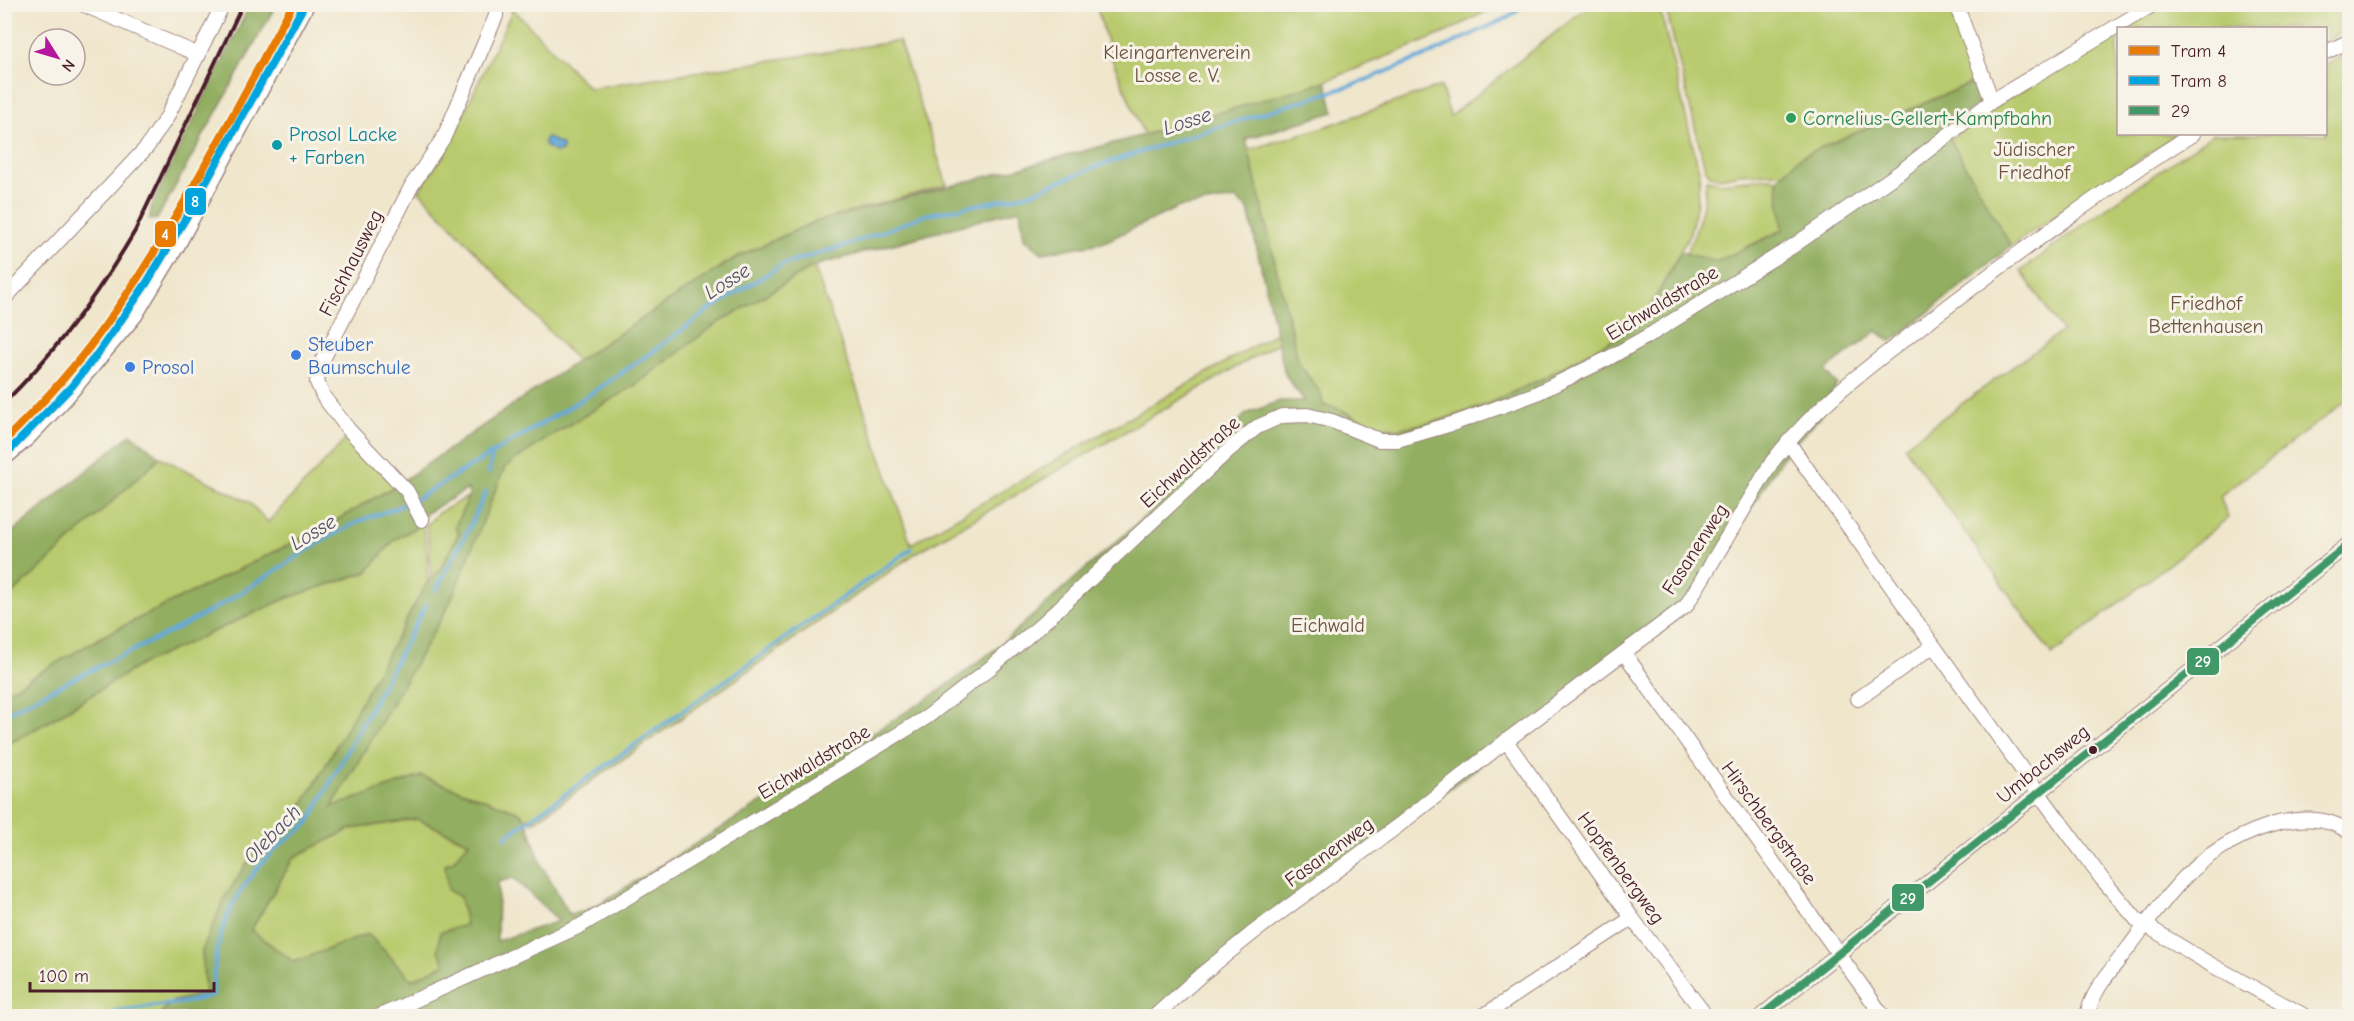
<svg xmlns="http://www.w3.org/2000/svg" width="2354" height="1021" font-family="'Comic Neue',sans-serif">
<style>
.green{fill:#b8ca6d;stroke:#81744c;stroke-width:1.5}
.forest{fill:#92ae60;stroke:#6e6646;stroke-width:1.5;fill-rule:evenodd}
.water{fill:#63a9d9;stroke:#566482;stroke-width:1.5}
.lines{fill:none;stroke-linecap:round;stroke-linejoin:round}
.stream{stroke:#63a9d9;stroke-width:4}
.minor-casing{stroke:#9c827c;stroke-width:16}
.major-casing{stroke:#9c827c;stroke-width:21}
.minor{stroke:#fff;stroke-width:14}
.major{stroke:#fff;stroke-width:18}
.rail{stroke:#4a1f2b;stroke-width:4}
.bus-1-casing{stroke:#f7f3e8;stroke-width:12}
.bus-1{stroke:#419869;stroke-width:8}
.tram-1-casing{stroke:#f7f3e8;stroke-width:12}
.tram-2-casing{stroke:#f7f3e8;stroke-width:12}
.tram-1{stroke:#e87c02;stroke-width:8}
.tram-2{stroke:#00a5df;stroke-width:8}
.leisure-dot{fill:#2e9e5b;stroke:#f7f3e8;stroke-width:2}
.culture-dot{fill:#0f9aa8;stroke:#f7f3e8;stroke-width:2}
.shop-dot{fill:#3f7fe0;stroke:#f7f3e8;stroke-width:2}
.bus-dot{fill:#4a1f2b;stroke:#f7f3e8;stroke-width:2}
.labels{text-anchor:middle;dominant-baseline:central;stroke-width:6;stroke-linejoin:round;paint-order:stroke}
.park-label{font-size:20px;fill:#6b523f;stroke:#f7f3e8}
.leisure-label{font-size:20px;fill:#27864d;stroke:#f7f3e8;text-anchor:start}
.culture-label{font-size:20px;fill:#0d838f;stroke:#f7f3e8;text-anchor:start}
.street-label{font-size:20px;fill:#4a1f2b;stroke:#f7f3e8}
.shop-label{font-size:20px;fill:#366cbe;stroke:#f7f3e8;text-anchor:start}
.water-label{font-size:21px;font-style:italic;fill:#534f68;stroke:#f7f3e8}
.line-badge{stroke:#f7f3e8;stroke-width:2}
.badge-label{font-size:16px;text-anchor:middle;font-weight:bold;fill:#fff}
</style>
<rect width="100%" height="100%" fill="#f7f3e8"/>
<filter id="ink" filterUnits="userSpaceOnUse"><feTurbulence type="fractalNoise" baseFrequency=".0167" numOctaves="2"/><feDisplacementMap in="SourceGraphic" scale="12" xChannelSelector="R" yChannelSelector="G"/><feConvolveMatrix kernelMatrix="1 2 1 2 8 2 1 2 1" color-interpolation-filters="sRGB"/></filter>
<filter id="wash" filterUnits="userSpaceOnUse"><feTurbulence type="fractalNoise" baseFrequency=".008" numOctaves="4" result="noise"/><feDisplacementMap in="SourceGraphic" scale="24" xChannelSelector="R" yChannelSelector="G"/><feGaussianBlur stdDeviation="1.35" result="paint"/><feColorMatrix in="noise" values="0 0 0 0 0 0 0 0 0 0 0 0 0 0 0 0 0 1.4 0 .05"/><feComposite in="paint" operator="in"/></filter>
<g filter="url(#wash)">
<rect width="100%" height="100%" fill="#efe6cc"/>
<g class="green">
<path d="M1096,5H1498L1447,32L1326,81L1144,135L1112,59Z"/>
<path d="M1590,5H1659L1700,175L1696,208L1690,233L1642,323L1540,380L1481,407L1435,422L1397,429L1368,423L1337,408L1322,405L1321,393L1299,364L1248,150L1324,127L1441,86L1450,116Z"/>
<path d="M1665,5H1948L1978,80L1802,156L1783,173L1739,174L1721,178L1710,175L1705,168Z"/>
<path d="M2164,5H2349V29L2326,39V28H2125Z"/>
<path d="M513,9L589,88L899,41L947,185L814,222L735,258L577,361L419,191L446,151Z"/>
<path d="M2118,32V134H2178L2011,246L1950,139L1981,115Z"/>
<path d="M2349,53V399L2220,496L2228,518L2052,655L1904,446L2062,331L2021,271L2092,218L2213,134H2326V65Z"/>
<path d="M1766,178L1777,179L1783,230L1716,262L1686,254C1697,230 1705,206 1706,180L1721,183Z"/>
<path d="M814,266L911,544L1276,333L1278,343L916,553L532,823L529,817L526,819L519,812L421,776L331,808L449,605L504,467L554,434L637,384L713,326Z"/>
<path d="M348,437L395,486L327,526L107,634L5,693V601L160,457L249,502L268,522Z"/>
<path d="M469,496L455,527L459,533L439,571L431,578L430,548L426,526L438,513Z"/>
<path d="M422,524L427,549L428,581L426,586L319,777L290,825L252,856L202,951L205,993L172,1002L159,1015L5,1016L4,746L51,720L140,665L287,598L367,572L394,540Z"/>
<path d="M417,819L469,842L453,861L466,925L445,964L412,980L368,935L294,962L251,930L294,857L351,829Z"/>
</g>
<g class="forest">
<path d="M250,5H276L157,219L149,220L152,204Z"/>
<path d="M1978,80L1985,98L1945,130L2011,246L1891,342L1877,331L1825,371L1837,384L1818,419L1783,456L1689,608L1259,932L1160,1016H255C223,1011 191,1012 159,1015L172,1002L205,993L202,951L226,895L252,856L290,825L319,777L428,581L439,571L459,533L455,527L469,496L468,489L426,513L422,524L394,540L367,572L287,598L140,665L51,720L5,746L4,693L107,634L327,526L395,486L577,361L735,258L814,222L1144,135L1326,81L1334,112L1246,139L1299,364L1321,393L1323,405L1337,408L1368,423L1397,429L1435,422L1481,407L1540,380L1642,323L1681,252L1716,262L1783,230L1777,179L1802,156ZM1235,199L1248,209L1285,374L1294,388L1305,401H1280L1246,414L1175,490L994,650L938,692L601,903L585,911L575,912L570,915L541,864L526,819L519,812L421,776L332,807L449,605L505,467L554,434L637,384L713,326L814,266L1020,209L1024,238L1042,253L1102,243L1179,207ZM417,819L469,842L453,861L445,864L448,890L460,897L466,925L440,932L438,950L445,964L412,980L368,934L294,962L251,930L294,857L351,829ZM513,878L559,921L497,941L498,882Z"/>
<path d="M131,434L160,457L5,601V538Z"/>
</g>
<path class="water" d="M547,137L562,145V151L556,153L545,146L544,141Z"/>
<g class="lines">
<g class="stream">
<path d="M489,473L492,453"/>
<path d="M416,499L586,397L655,350L712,308L782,265L850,244L925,215L1026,195L1095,167L1174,141L1356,84L1430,54L1509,17L1525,4"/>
<path d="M436,590L468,530L486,492"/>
<path d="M4,715C73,675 148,647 217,607C265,580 309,545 358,522C375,514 393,511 409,502"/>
<path d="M505,837L911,549"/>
<path d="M110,1016L116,1011L187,1002L213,995C213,936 230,897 270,854C281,842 297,834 309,822L426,605"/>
</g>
</g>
</g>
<g filter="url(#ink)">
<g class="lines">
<g class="minor-casing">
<g id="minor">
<path d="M82,4L199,55"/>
<path d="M1956,4L1992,101"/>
<path d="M2326,52L2350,41"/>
<path d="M4,299L147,147L167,117L223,4"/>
<path d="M1788,442L2038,792L2102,879L2137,920L2208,963L2305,1016"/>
<path d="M422,520L407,491L349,430L323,396L317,382L320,365L412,185L444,137L496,16V4"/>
<path d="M1624,653L1883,1016"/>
<path d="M1858,699L1933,646"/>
<path d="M1506,741L1632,918L1706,1016"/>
<path d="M380,1016L580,926L927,717L990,668L1041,625L1230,449L1257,427L1282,416L1307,415L1332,421L1379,440H1397L1455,423L1535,394L1607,359L1653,333L1793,246L1900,172L1992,101L2154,4"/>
<path d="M1155,1016L1202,974L1254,932L1399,825L1506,741L1686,606L1772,462C1817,403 1876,361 1934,317C2018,253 2104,189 2193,134"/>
<path d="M1483,1016L1632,918"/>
<path d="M1761,1016L2350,543"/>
<path d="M2087,1016C2092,990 2113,968 2129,947C2147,923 2165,897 2186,876C2219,840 2305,797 2350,833"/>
</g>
</g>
<g class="major-casing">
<path id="major" d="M4,456L26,437L64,397L133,315L176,244L305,4"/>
</g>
<use href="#minor" class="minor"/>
<use href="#major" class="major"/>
<path class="rail" d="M4,403C57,351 98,294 135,231L243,4"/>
<g class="bus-1-casing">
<path id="bus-1" d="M1761,1016L2350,543"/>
</g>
<use href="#bus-1" class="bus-1"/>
<g class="tram-1-casing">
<path id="tram-1" d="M4,441C35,411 64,380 90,346C169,242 230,119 293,4"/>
</g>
<g class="tram-2-casing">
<path id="tram-2" d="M11,449L72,386L98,353L146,284L190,211L302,9"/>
</g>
<use href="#tram-1" class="tram-1"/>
<use href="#tram-2" class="tram-2"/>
</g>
</g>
<circle class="leisure-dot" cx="1791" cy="118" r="6"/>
<circle class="culture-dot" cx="277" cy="145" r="6"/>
<g class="shop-dot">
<circle cx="296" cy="355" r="6"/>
<circle cx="130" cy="367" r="6"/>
</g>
<circle class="bus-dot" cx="2093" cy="750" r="5"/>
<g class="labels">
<g class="park-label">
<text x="1177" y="52">Kleingartenverein<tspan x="1177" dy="23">Losse e. V.</tspan></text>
<text x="2034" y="149">Jüdischer<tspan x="2034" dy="23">Friedhof</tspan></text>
<text x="2206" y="303">Friedhof<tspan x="2206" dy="23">Bettenhausen</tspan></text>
<text x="1328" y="625">Eichwald</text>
</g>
<g class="leisure-label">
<text x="1803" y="118">Cornelius-Gellert-Kampfbahn</text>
</g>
<g class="culture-label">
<text x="289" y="134">Prosol Lacke<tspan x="289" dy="23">+ Farben</tspan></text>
</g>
<g class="street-label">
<text transform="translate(351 263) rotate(-63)">Fischhausweg</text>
<text transform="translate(1662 303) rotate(-31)">Eichwaldstraße</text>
<text transform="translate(1190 462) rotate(-42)">Eichwaldstraße</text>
<text transform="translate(1695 549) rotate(-57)">Fasanenweg</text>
<text transform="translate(814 762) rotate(-31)">Eichwaldstraße</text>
<text transform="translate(2043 764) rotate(-39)">Umbachsweg</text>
<text transform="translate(1769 823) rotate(54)">Hirschbergstraße</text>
<text transform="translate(1329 852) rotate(-36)">Fasanenweg</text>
<text transform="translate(1621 868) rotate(54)">Hopfenbergweg</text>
</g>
<g class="shop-label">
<text x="308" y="344">Steuber<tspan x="308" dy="23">Baumschule</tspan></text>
<text x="142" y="367">Prosol</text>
</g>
<g class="water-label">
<text transform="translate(1187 121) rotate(-18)">Losse</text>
<text transform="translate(727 281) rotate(-32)">Losse</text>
<text transform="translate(313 532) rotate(-31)">Losse</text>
<text transform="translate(272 834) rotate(-46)">Olebach</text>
</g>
</g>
<g class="line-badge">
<rect x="184" y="187" width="23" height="29" rx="6" fill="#00a5df"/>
<rect x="154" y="220" width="23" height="28" rx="6" fill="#e87c02"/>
<rect x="2186" y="647" width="34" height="29" rx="6" fill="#419869"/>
<rect x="1891" y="883" width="34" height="29" rx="6" fill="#419869"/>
</g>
<g class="badge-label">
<text x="195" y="207">8</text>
<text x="165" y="240">4</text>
<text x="2203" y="667">29</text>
<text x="1908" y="904">29</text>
</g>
<rect width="2354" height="1021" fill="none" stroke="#f7f3e8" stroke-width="24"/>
<rect x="2117" y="27" width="210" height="108" fill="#f7f3e8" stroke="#b29e9c" stroke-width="1.5"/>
<rect x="2129" y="46" width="30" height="9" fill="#e87c02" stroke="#b29e9c" stroke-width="1.5"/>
<text x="2171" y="57" font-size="18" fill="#4a1f2b">Tram 4</text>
<rect x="2129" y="76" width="30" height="9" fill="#00a5df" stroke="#b29e9c" stroke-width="1.5"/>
<text x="2171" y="87" font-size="18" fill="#4a1f2b">Tram 8</text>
<rect x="2129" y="106" width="30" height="9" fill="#419869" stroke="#b29e9c" stroke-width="1.5"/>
<text x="2171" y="117" font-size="18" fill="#4a1f2b">29</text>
<g transform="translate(57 57) rotate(127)"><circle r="28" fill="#f7f3e8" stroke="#b29e9c" stroke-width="1.5"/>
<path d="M0-4.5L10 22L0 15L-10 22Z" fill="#b5179e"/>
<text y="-9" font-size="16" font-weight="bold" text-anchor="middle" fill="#4a1f2b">N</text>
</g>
<path d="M30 982v9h184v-9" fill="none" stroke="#4a1f2b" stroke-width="3"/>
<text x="39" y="982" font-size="18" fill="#4a1f2b" stroke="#f7f3e8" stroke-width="4.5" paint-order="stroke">100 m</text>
</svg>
